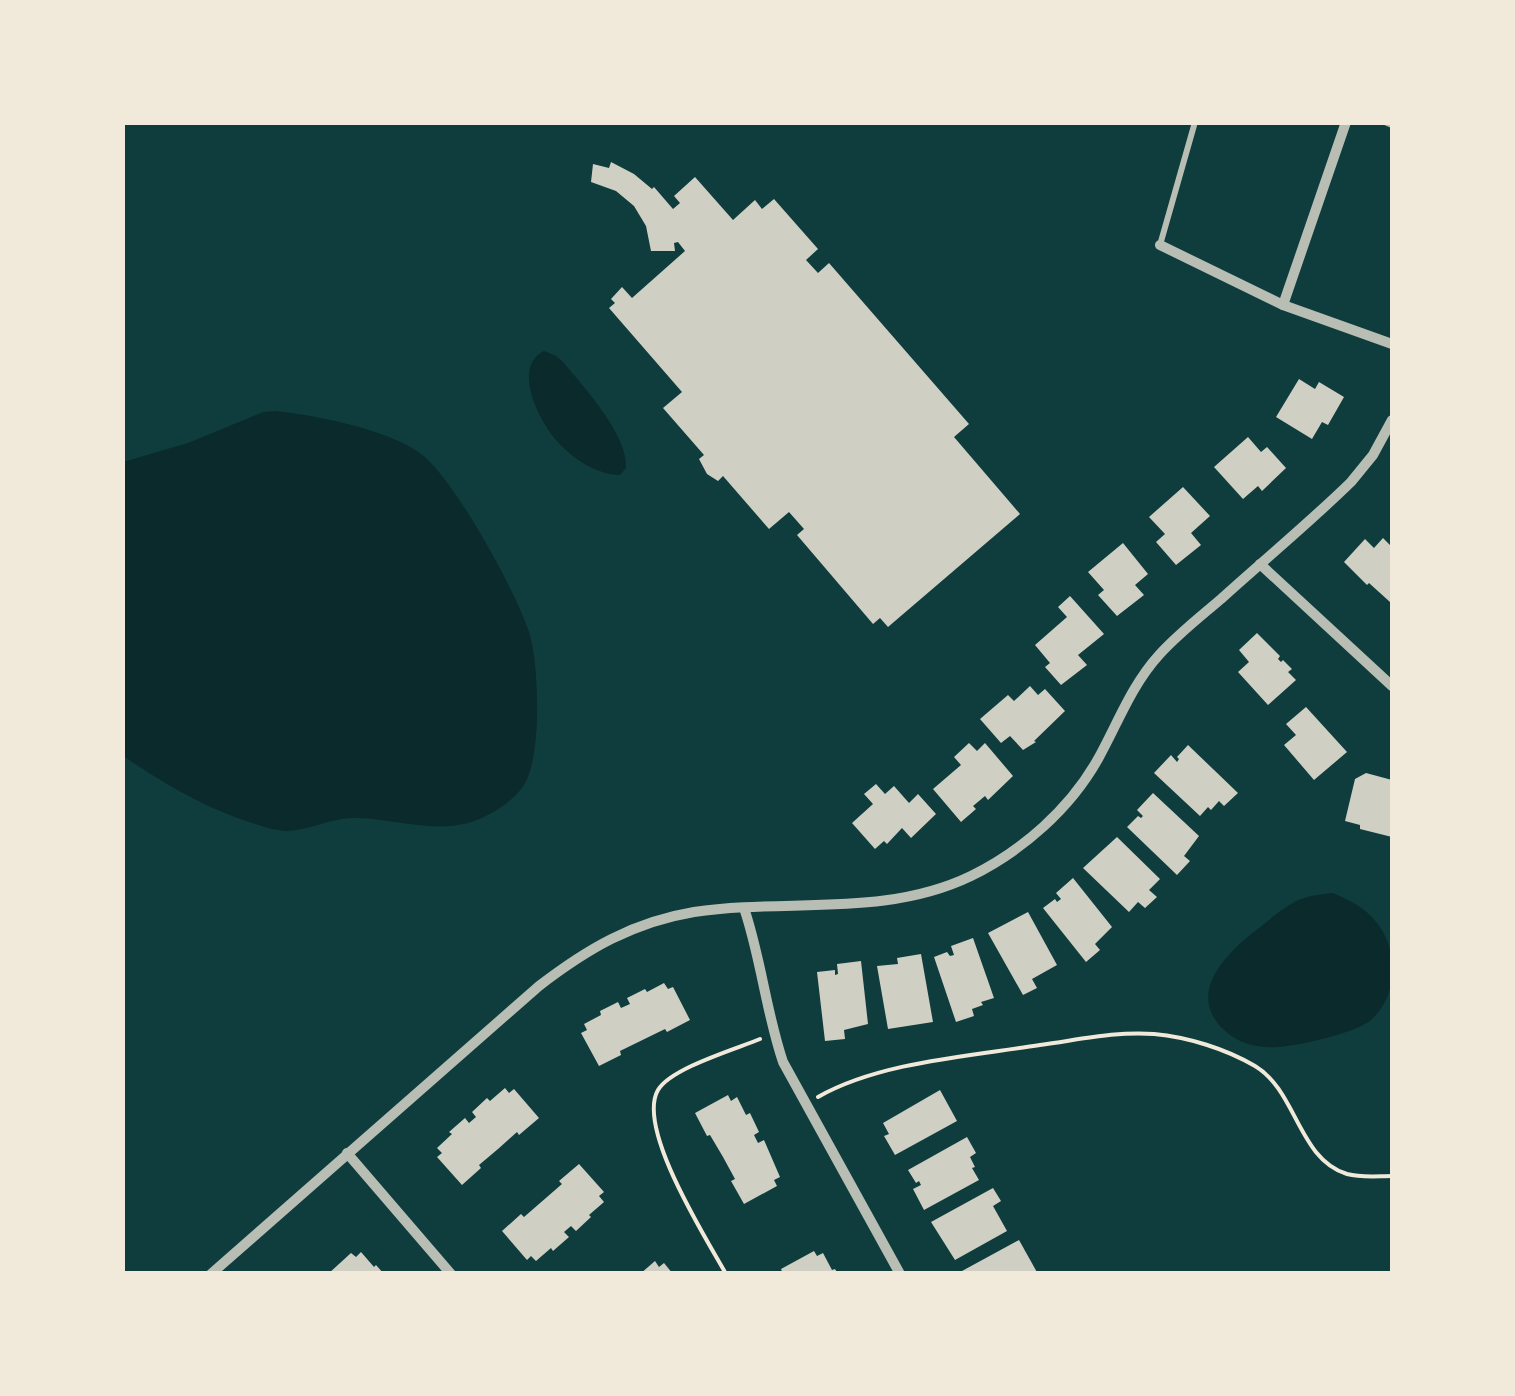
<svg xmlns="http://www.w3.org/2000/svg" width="1515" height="1396" font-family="'Work Sans',sans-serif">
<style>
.water{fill:#0a2a2b}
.building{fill:#cfcfc3}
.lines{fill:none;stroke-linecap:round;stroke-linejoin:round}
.path{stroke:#f1e9da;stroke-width:4}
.service{stroke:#b8beb3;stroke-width:6}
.minor{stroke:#b8beb3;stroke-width:10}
</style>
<rect width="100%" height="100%" fill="#0f3d3e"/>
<g class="water">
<path d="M544,351L556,356L563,362C584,387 628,435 626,468L620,475C597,475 572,458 557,441C540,422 511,367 544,351Z"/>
<path d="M276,411C315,415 390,430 421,454C454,478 518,595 530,635C539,668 542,756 524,785C513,802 487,818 468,823C429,833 393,818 354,818C331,818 310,830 287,831C273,831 257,824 243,820C196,803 164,783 123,756V462L188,443L263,412Z"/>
<path d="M1333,893C1349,900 1366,908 1377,923C1399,951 1398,996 1371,1020C1356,1033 1298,1046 1277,1047C1261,1048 1245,1045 1233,1037C1180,1000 1223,955 1259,928C1270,919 1283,908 1296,901C1308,896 1320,894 1333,893Z"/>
</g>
<g class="building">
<path d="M611,162L634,174L652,189L654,187L673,209L680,203L674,196L695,177L733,220L755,200L762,209L774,199L818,249L806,260L818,273L829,263L969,424L954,437L1020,514L888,627L880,618L873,624L797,535L804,529L789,512L769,529L723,476L718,481L707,474L699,459L704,455L663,408L682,392L609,308L615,303L611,299L622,287L632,298L685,251L678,242L674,243L675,251H651L646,226L634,206L616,191L591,182L593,164L609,168Z"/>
<path d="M1299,379L1315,389L1319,382L1344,397L1328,425L1322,422L1312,439L1276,417Z"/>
<path d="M1248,437L1261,452L1267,447L1286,468L1262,491L1258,486L1243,499L1214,467Z"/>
<path d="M1183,487L1210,516L1191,533L1201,545L1176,565L1156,542L1165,534L1149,517Z"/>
<path d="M1383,538L1392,547V600L1390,602L1369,583L1367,585L1344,562L1365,539L1374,548Z"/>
<path d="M1123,543L1148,574L1135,585L1144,595L1117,616L1098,595L1104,590L1088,572Z"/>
<path d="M1070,596L1104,634L1078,655L1087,665L1061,685L1045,667L1050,663L1035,645L1067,617L1058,607Z"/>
<path d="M1257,633L1280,656L1278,659L1281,662L1283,660L1292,669L1288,672L1296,680L1268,705L1238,672L1249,662L1239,650Z"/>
<path d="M1030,686L1038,695L1045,689L1065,711L1034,741L1036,742L1023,750L1010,736L1001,743L980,719L1008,695L1014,701Z"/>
<path d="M1306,707L1347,752L1314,780L1284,745L1296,735L1286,724Z"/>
<path d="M969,743L977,751L985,743L1013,776L988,800L985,796L973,806L976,809L961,822L933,789L961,765L954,757Z"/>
<path d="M1188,745L1238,793L1224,806L1219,801L1211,810L1208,807L1200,816L1154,773L1171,755L1177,762L1179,759L1177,757Z"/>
<path d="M1366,773L1392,780V837L1360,829V825L1345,821L1355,779Z"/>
<path d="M876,784L885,794L894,786L909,803L918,794L936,814L911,838L902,828L887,844L884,841L875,849L852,823L873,804L864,794Z"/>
<path d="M1153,793L1199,836L1184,856L1190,861L1177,875L1127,827L1138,816L1141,818L1143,816L1137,810Z"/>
<path d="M1117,837L1160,879L1149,890L1157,897L1145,908L1138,902L1129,912L1083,868Z"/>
<path d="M1073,878L1112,927L1095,944L1100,950L1086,962L1043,908L1055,899L1057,902L1061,899L1056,893Z"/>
<path d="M1028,912L1057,965L1032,979L1037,988L1023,995L988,933Z"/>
<path d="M973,938L994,998L981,1002L983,1005L972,1009L974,1016L956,1022L934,957L947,952L950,956L954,955L951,946Z"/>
<path d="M921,954L933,1022L888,1029L877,966L898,964L897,958Z"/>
<path d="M861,961L868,1024L844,1030L845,1039L825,1041L817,972L835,970V975L838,974L837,964Z"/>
<path d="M664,983L668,989L673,987L690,1020L667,1032L665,1029L620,1051L621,1055L599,1066L581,1033L587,1030L584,1024L601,1015L600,1011L618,1002L621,1008L630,1004L627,998L645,989L647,992Z"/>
<path d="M505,1088L509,1093L514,1089L539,1118L519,1135L517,1132L498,1149L479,1165L481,1168L462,1185L437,1157L442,1153L437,1148L452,1134L449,1132L465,1118L469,1123L476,1117L472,1112L487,1098L490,1101Z"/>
<path d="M940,1090L957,1121L895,1155L884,1136L889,1134L883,1123Z"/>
<path d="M728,1095L731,1101L737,1097L746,1115L750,1113L759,1132L754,1135L758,1143L764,1140L780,1177L774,1180L777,1186L744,1204L731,1181L735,1179L723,1157L710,1135L707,1136L695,1113Z"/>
<path d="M967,1137L976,1153L970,1157L975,1167L972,1168L979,1180L924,1210L913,1189L921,1185L919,1181L916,1183L908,1170Z"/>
<path d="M579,1164L604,1192L599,1196L604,1202L589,1215L591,1217L576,1231L571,1226L564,1232L569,1237L553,1251L551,1248L536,1261L531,1256L527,1260L502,1231L521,1214L524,1217L562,1184L559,1181Z"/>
<path d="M993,1188L1001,1201L993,1206L1007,1231L955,1260L931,1222Z"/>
<path d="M1019,1240L1038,1274H963L962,1271Z"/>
<path d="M814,1251L817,1256L823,1253L832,1270L835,1269L838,1274H783L781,1269Z"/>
<path d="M361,1252L374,1267L376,1265L384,1274H328L351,1253L356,1257Z"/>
<path d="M655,1261L659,1267L664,1263L673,1274H640Z"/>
</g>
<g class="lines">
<g class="path">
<path d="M818,1097C879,1062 971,1056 1040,1045C1078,1040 1116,1031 1154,1034C1188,1037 1226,1049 1255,1066C1297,1091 1298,1159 1347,1174C1362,1178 1378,1176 1392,1176"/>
<path d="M122,1271L124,1274"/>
<path d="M726,1274C706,1238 636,1128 658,1090C671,1068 736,1049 760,1039"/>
</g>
<g class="service">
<path d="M1385,122L1392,125"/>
<path d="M1160,245L1195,122"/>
</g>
<g class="minor">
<path d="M1160,245L1283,305L1392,344"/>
<path d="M1283,305L1346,122"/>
<path d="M1260,564L1392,686"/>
<path d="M744,908C761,958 766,1012 783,1062L900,1274"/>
<path d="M347,1153L451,1274"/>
<path d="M211,1274L539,986C587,949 633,922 694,912C787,898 884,918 971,876C1022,851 1070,809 1098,759C1118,723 1131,686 1159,655C1178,634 1200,617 1221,599C1264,560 1309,523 1351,482L1373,455L1392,420"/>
</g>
</g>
<rect width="1515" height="1396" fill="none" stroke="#f1e9da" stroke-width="250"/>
</svg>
